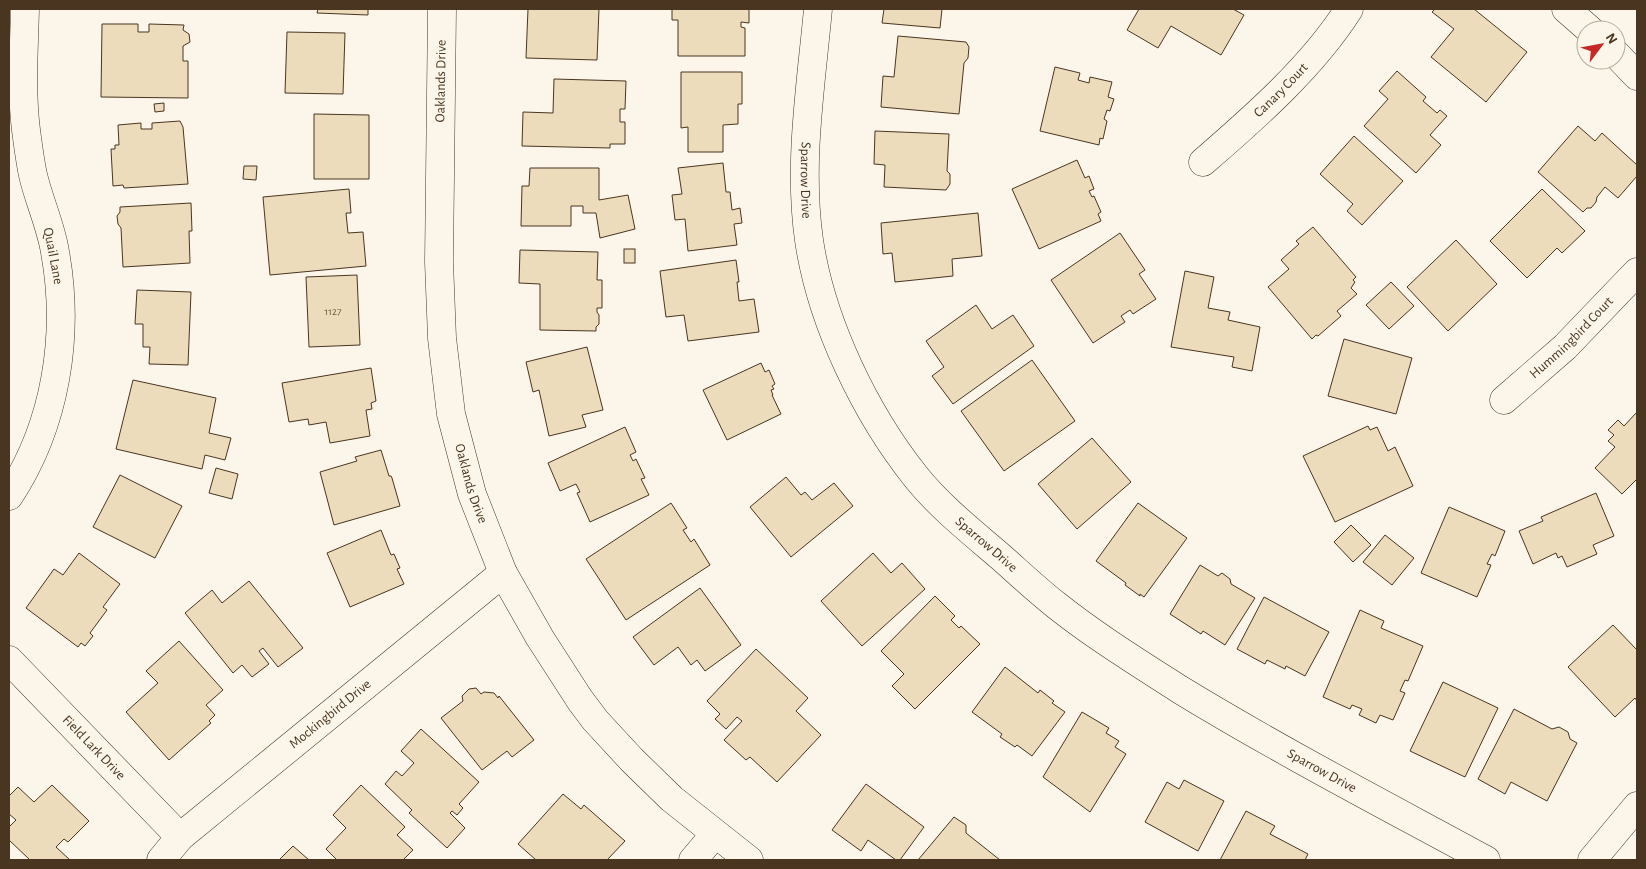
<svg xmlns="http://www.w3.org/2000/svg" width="1646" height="869" font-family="'Alegreya Sans',sans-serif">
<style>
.building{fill:#ecdcbc;stroke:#4a3520}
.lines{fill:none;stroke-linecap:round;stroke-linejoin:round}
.minor-casing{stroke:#4a3520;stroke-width:29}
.minor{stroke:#fbf6e9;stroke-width:28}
.labels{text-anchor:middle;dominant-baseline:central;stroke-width:4;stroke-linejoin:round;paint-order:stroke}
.number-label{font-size:11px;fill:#725f47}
.street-label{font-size:14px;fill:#4a3520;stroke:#fbf6e9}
</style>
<rect width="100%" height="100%" fill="#fbf6e9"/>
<g class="building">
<path d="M318,9H368V15L317,13Z"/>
<path d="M528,9H599L597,60L526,58Z"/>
<path d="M672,9H749V23L741,22V27L745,28V56H678V20H672Z"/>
<path d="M884,9H942L940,28L882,23Z"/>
<path d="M1139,9H1233L1244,15L1221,55L1171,26L1158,48L1127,30Z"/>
<path d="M1435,9H1474L1527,52L1486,102L1431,57L1454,29L1432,12Z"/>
<path d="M102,24H138V32H149V24L184,25L183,30L189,34L190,42L183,46V61H188V98L101,97Z"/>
<path d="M287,32L345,33L343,94L285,93Z"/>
<path d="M898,36L966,42L969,47L968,58L964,63L959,114L881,107L883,76L894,77Z"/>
<path d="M1055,67L1080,73L1078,80L1089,83L1090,77L1112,82L1108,97L1114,99L1110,111L1107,110L1104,119L1107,121L1103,139L1100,138L1099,145L1040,131Z"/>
<path d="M1397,71L1426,97L1423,101L1437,113L1440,110L1447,116L1430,135L1441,145L1416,173L1364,126L1388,99L1379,91Z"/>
<path d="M681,72H742V104H738V124L723,125V152H688V127L681,128Z"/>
<path d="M554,79L626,81L625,109H620V122H625V144H610V148L522,146L523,112L553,113Z"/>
<path d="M164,103V111L155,112L154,104Z"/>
<path d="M314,114L369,115V179H314Z"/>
<path d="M180,121L183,127L188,184L124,188L123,185L113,186L111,149H115V145H119L118,125L141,123V129H152V123Z"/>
<path d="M1578,126L1595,141L1602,133L1637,165V176L1618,198L1605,187L1597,197L1596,202L1591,208H1587L1583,212L1538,172Z"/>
<path d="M875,131L949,134L947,171L950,174V184L946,190L884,187L885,165L874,164Z"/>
<path d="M1354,136L1403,181L1362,225L1347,211L1353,204L1320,174Z"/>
<path d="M1077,160L1085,178L1089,176L1094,189L1089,191L1092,197L1094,196L1101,212L1098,214L1101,221L1039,249L1012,189Z"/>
<path d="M723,163L726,192H730L732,210L740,208L742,223L734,224L737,245L688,251L685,219L675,220L672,195L682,194L678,168Z"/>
<path d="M244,166H257L256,180L243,179Z"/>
<path d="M530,168H599V200L628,195L635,229L600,238L596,213H583V206H571V226H521L522,186H529Z"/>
<path d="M349,189L351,213H346L348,233L363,232L366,266L270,275L263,197Z"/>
<path d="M1542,189L1585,231L1562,253L1557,248L1527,278L1490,241Z"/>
<path d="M191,203L192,231H189L190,263L123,267L121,228L118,224L117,216L120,212V207Z"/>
<path d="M978,213L982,256L952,259L953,276L895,282L892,253L883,254L881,223Z"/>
<path d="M1313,227L1356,277L1353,280L1355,282L1351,288L1357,294L1337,311L1341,316L1318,336L1316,335L1312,339L1268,287L1289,269L1281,260L1299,244L1296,241Z"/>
<path d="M1120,233L1145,270L1139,274L1156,299L1133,314L1130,310L1121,316L1125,322L1093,343L1051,280Z"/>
<path d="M1456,240L1497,284L1448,331L1407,287Z"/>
<rect x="624" y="249" width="11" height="14"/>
<path d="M520,250L598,252L597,280H602V308H597V312L599,315V324L596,327V331L540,330V284L519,283Z"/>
<path d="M736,260L739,282H737L739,301L754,299L759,332L688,341L684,315L666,317L660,271Z"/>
<path d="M1185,271L1214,277L1208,308L1230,312L1228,320L1260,327L1252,371L1232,367L1234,357L1171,347Z"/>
<path d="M357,275L360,345L309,347L306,277Z"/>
<path d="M1391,282L1414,306L1389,329L1366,305Z"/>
<path d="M137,290L191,292L188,365L149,364L150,347H143V324H135Z"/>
<path d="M976,305L992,329L1013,315L1034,346L953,404L932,376L944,367L926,341Z"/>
<path d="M1344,339L1412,358L1396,414L1328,396Z"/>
<path d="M587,347L603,410L582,415L586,427L549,436L539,390L533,392L526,362Z"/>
<path d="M1032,360L1075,421L1004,471L961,411Z"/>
<path d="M761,363L765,372L769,370L775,384L772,386L774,389L771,390L773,395H772L781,414L727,440L703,390Z"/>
<path d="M371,368L376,401L371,403L372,409L366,410L370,436L330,443L326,422L309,425L308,419L289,422L282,383Z"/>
<path d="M133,380L216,398L209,433L231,438L225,460L205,455L202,469L116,449Z"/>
<path d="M1637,412V479L1622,494L1595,468L1615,447L1608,441L1614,435L1608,430L1618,420L1624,426Z"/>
<path d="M1368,426L1370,430L1377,427L1388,451L1395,447L1413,486L1335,522L1303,456Z"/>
<path d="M625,427L636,452L630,455L633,461L636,459L645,478L641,479L649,495L590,522L577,493L580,492L576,484L560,491L548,463Z"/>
<path d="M1092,438L1131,482L1077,529L1038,484Z"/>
<path d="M381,450L389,476H391L392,478L400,506L334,525L320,472L357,461L355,457Z"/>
<path d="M216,468L238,474L232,499L209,493Z"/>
<path d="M120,475L182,506L155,558L93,527Z"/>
<path d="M786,477L801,495L805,492L812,500L834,483L853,506L791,557L750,507Z"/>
<path d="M1596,493L1614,536L1593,545L1597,554L1567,567L1562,556L1558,558L1556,553L1533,564L1519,531L1543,521L1541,517Z"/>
<path d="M671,503L687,528L683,530L691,542L694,539L710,565L626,620L586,559Z"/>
<path d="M1138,503L1187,538L1144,597L1140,594V596L1125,585L1126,583L1096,561Z"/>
<path d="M1449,507L1505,531L1495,556L1492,554L1487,564L1491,565L1477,597L1421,573Z"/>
<path d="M1351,525L1371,545L1353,562L1334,542Z"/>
<path d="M381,530L391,555L394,554L400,568L397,569L404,584L350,607L327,553Z"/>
<path d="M1385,535L1414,558L1392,585L1363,562Z"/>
<path d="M79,553L120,584L103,607L107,610L90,633L93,636L85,646L81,643L78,647L26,608L54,569L63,575Z"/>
<path d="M873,553L891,573L902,563L925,589L862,646L821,601Z"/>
<path d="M1200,565L1218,576L1222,573L1230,579L1231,584L1255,598L1225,645L1203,631L1201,634L1170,614Z"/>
<path d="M249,581L303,648L278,667L263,648L259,651L269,664L252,677L242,665L233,673L185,613L212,590L222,603Z"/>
<path d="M700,588L741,645L705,671L697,660L691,665L678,647L654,665L633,637Z"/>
<path d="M935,596L955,616L951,620L959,628L961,626L980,644L915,709L892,686L904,674L881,651Z"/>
<path d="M1264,597L1329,632L1305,676L1286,666L1285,669L1267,660L1265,664L1237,649Z"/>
<path d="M1360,610L1384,621L1381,628L1423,646L1408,681L1405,680L1400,691L1405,693L1393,720L1380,715L1376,723L1359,715L1362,709L1352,705L1350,709L1323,697Z"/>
<path d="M1613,625L1637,650V701L1635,698L1615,717L1568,667Z"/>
<path d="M179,641L223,690L206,705L215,715L209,721L211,723L169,760L126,712L158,683L146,671Z"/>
<path d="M756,649L808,698L796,711L821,735L777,782L750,757L746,760L724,740L742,721L737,717L726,729L715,719L720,714L707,701Z"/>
<path d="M1005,667L1038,693L1040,690L1054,701L1052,703L1065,712L1032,756L1017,745L1015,747L1000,737L1002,734L972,712Z"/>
<path d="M1443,682L1498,708L1465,777L1410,751Z"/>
<path d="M476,688L481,694L484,692L494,693L498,698L499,696L534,740L512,757L507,751L482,770L441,718L463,701L462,696L469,689Z"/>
<path d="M1514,709L1552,729L1559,727L1568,732L1570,739L1577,743L1547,801L1511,782L1505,794L1478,779Z"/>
<path d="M1082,712L1109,728L1106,733L1119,741L1115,747L1126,754L1090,812L1043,777Z"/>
<path d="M421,729L479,782L459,804L463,808L457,815L452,811L450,813L465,828L447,848L409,813L412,810L385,784L396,771L402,776L414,763L401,751Z"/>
<path d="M1184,780L1224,801L1198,851L1145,822L1167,782L1179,789Z"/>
<path d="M866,784L924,827L900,860H896L868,840L861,851L832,830Z"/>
<path d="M52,785L89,821L68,842L64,839L56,847L70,860H30L9,840V827L16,820L9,814V796L18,787L34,802Z"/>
<path d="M361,785L405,827L397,835L413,850L403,860H337L326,849L346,828L333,815Z"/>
<path d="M563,794L581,809L584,805L625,841L607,860H536L518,844Z"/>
<path d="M1246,811L1275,826L1270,834L1308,854L1305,860H1220Z"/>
<path d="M954,817L966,825V833L1000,860H918Z"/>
<path d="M293,846L309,860H279Z"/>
</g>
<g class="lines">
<g class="minor-casing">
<g id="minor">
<path id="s1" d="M442,9L439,262L442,338L451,414L472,494L503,573L540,638L580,700L595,720L632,760L672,799L749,860"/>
<path id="s2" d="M818,9C811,85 798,164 809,240C821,322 865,413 916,477C940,507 973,533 1002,558C1020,574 1037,590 1056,605C1095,636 1137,662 1179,689C1279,750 1383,804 1486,860"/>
<path d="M1566,9L1590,30"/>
<path d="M1616,54L1637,76"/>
<path id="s3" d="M1203,162C1254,118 1313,66 1349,9"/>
<path id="s4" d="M1504,400L1565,347L1637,272"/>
<path d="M9,496C56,425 70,335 55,252C51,226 39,201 33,175C30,161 28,145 26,130C21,90 24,49 25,9"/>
<path id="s5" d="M9,660L180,837"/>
<path id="s6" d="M161,860L180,837L503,573"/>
<path d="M693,860L715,834"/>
<path d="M1592,860L1637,806"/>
</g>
</g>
<use href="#minor" class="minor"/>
</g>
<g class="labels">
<g class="number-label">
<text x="333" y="311">1127</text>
</g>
<g class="street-label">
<text transform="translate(441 81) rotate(-89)">Oaklands Drive</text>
<text stroke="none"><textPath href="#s3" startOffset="106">Canary Court</textPath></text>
<text stroke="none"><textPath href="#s2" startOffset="172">Sparrow Drive</textPath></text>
<text transform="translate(53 256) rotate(79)">Quail Lane</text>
<text stroke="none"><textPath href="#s4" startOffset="92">Hummingbird Court</textPath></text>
<text stroke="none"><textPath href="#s1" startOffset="478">Oaklands Drive</textPath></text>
<text stroke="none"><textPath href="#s2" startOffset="592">Sparrow Drive</textPath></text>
<text stroke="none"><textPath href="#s6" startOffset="224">Mockingbird Drive</textPath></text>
<text stroke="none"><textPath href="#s5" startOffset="122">Field Lark Drive</textPath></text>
<text stroke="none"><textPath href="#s2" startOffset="998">Sparrow Drive</textPath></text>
</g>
</g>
<rect width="1646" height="869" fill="none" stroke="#4a3520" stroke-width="20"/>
<g transform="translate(1601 45) rotate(58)"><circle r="24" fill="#fbf6e9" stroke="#b4a999"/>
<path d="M0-4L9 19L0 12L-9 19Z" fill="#c62828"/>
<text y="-8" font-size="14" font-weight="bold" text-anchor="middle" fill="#4a3520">N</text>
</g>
</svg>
